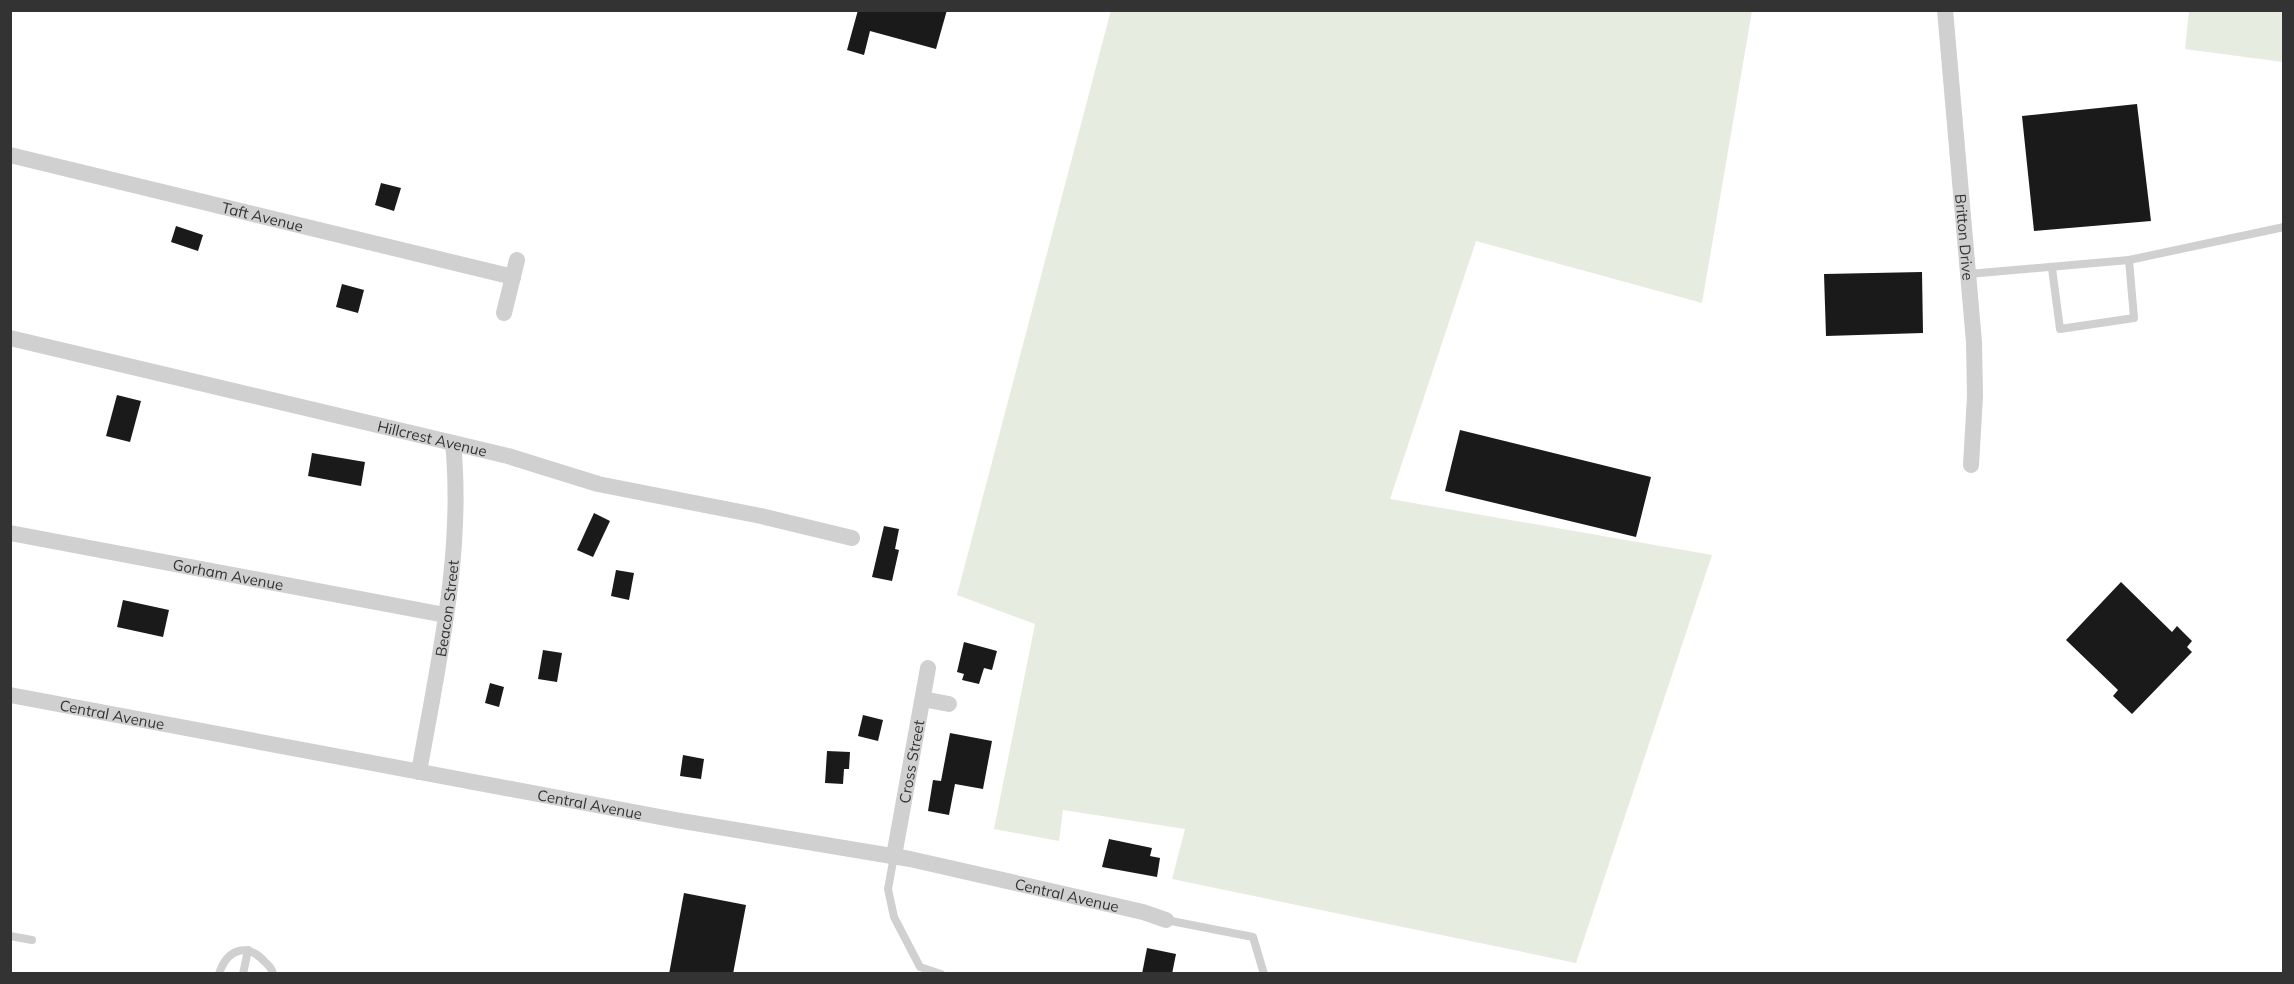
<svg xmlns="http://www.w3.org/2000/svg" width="2294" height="984" font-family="Mulish,sans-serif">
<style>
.green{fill:#e6ecdf}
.building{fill:#1a1a1a}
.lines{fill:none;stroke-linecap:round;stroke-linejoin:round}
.service{stroke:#d0d0d0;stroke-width:8}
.minor{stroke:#d0d0d0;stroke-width:16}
.labels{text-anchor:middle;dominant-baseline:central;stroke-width:6;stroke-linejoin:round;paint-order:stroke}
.street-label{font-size:15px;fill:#333;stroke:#fff}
</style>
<rect width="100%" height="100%" fill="#fff"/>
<g class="green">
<path d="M1111,10L1752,11L1702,303L1476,241L1390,499L1712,555L1576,963L1172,879L1185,829L1063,810L1059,841L994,829L1035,624L957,595Z"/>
<path d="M2189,11H2283V62L2185,49Z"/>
</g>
<g class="building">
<path d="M858,10H947L936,49L870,31L864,55L847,50Z"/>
<path d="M2137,104L2151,221L2034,231L2022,116Z"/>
<path d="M381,183L401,188L394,211L375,205Z"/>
<path d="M176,226L203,235L198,251L171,242Z"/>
<path d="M1922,272L1923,333L1826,336L1824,274Z"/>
<path d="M342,284L364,290L358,313L336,307Z"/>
<path d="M117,395L141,401L130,442L106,436Z"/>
<path d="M1460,430L1651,477L1636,537L1445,491Z"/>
<path d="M312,453L365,462L361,486L308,476Z"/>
<path d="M594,513L610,521L593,557L577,550Z"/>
<path d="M884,526L899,529L895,549L899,550L892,581L872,577Z"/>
<path d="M616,570L634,573L629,600L611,596Z"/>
<path d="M2121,582L2172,632L2177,626L2192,641L2187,647L2192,652L2132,714L2113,696L2118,690L2066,640Z"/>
<path d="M123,600L169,610L163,637L117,627Z"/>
<path d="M964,642L997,651L992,670L984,668L979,684L962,680L964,674L957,672Z"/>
<path d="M543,650L562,653L557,682L538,679Z"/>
<path d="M490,683L504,687L499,707L485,703Z"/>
<path d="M863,715L883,720L878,741L858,736Z"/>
<path d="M950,733L992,741L983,789L955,784L949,815L928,811L933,780L941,781Z"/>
<path d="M827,751L850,752L849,769H844L843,784L825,783Z"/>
<path d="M683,755L704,759L701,779L680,776Z"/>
<path d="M1109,839L1152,848L1150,856L1160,858L1157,877L1102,867Z"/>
<path d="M684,893L746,905L733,974H669Z"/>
<path d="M1147,948L1176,954L1172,974H1142Z"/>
</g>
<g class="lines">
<g class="service">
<path d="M2052,268L2060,329L2134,318L2129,260"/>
<path d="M1969,274L2129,260L2284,227"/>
<path d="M894,856L888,889L894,917L920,967L941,974"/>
<path d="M1166,920L1253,937L1264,974"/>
<path d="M10,936L32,940"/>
<path d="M219,974C227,949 247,942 265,962C269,966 272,968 273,974"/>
<path d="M243,974L248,950"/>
</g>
<g class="minor">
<path id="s1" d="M1945,10L1974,342L1975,396L1971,465"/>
<path id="s2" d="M10,155L513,277"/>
<path d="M504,313L517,260"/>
<path id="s3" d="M10,338L508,456L598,484L761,516L852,538"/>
<path id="s4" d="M10,533L445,615"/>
<path id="s5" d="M10,695L676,820L910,859L1143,912L1166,920"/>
<path d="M923,699L949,704"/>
<path id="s6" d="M419,772C438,664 464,553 453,443"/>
<path id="s7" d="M894,856L928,668"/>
</g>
</g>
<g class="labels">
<g class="street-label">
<text stroke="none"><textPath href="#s2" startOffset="260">Taft Avenue</textPath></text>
<text stroke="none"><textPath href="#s1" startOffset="228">Britton Drive</textPath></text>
<text stroke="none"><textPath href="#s3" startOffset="434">Hillcrest Avenue</textPath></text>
<text stroke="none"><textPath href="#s4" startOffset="222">Gorham Avenue</textPath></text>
<text stroke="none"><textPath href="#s6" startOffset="166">Beacon Street</textPath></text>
<text stroke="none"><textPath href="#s5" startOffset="104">Central Avenue</textPath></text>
<text stroke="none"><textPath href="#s7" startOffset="96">Cross Street</textPath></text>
<text stroke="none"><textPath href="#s5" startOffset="590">Central Avenue</textPath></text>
<text stroke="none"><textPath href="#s5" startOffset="1076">Central Avenue</textPath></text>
</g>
</g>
<rect width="2294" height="984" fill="none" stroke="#333333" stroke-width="24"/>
</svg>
